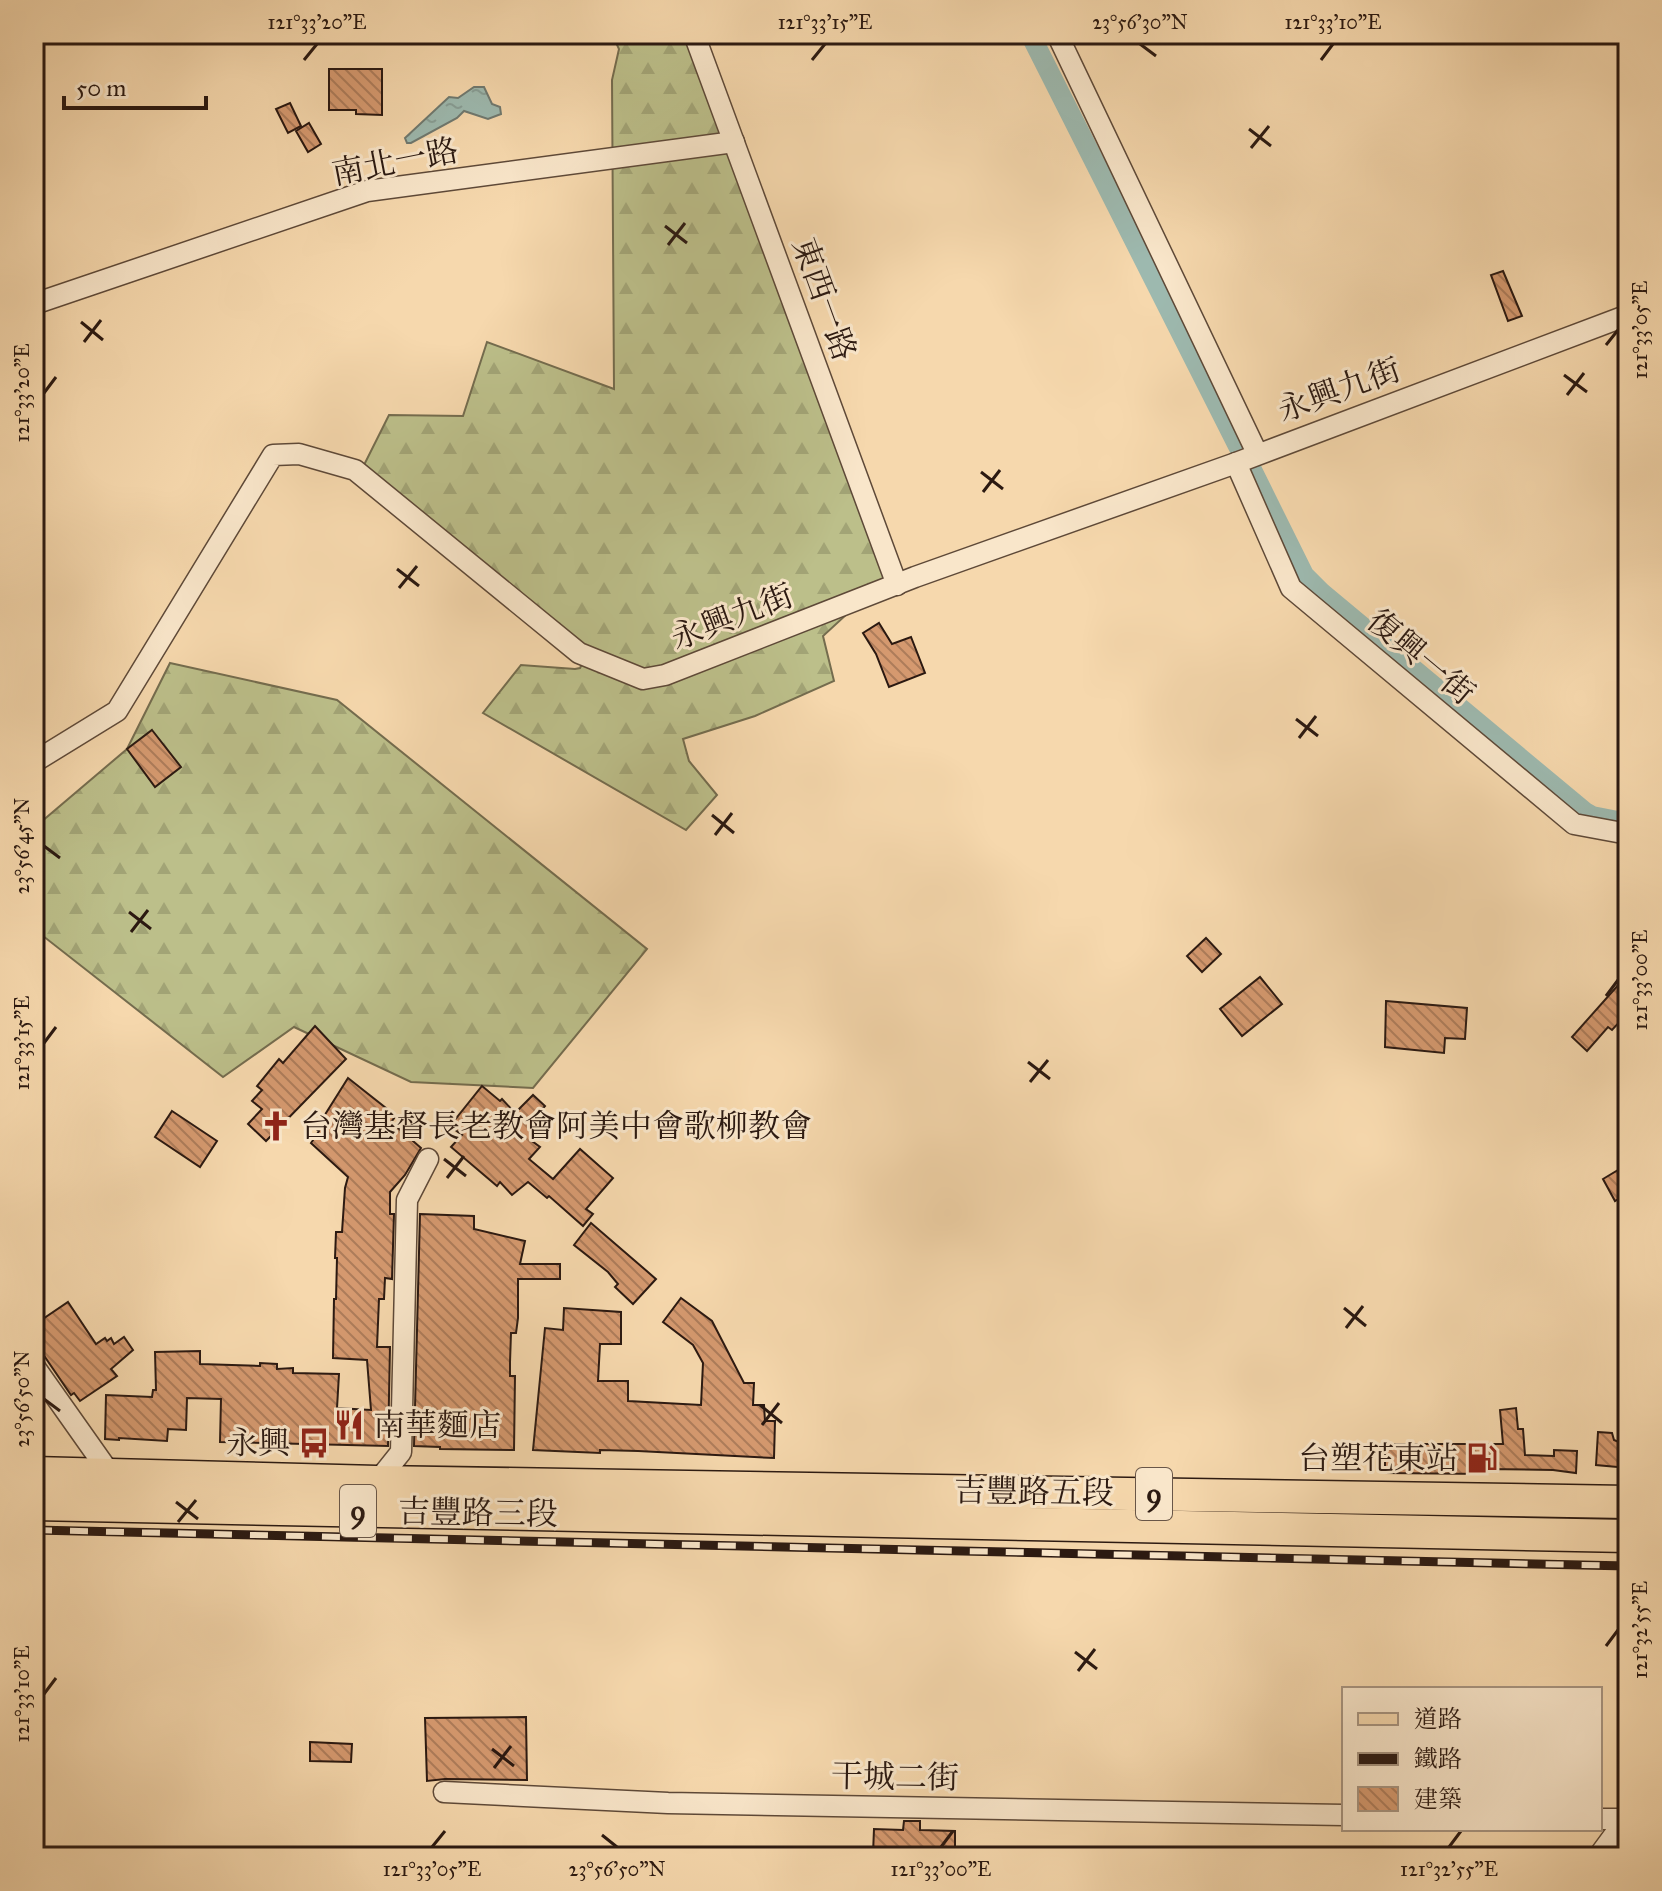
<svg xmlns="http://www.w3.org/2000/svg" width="1662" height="1891" font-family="'IM FELL Great Primer','Noto Serif TC',serif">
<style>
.forest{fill:url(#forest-firs);stroke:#746c4e;stroke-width:2}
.water{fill:url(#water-ripples);stroke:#6f7970;stroke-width:2}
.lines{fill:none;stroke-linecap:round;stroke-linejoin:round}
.canal{stroke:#9db9af;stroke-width:20}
.building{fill:url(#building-back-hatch);stroke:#2b1911;stroke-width:2}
.street-casing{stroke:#5e4938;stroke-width:23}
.primary-casing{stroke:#2b1911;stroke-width:35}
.street{stroke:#f9e6ca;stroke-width:20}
.primary{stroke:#f6d8ad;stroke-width:32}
.rail-casing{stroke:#2b1911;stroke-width:9}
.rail{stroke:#f9e6ca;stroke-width:6;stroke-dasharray:18;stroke-linecap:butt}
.ticks{fill:none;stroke:#2b1911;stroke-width:3}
.labels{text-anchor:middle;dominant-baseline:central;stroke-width:6;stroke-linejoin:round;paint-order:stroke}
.shield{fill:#f9e6ca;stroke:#695648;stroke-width:2}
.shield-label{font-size:30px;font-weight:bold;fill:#2b1911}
.street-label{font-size:32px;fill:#2b1911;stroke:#f9e6ca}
.poi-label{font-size:32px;fill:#2b1911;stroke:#f9e6ca;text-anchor:start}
.neatline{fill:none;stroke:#2b1911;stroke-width:3}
.ticks-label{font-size:20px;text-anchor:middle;fill:#2b1911}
</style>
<defs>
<pattern id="forest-firs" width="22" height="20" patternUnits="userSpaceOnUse" patternTransform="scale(2)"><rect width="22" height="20" fill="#bcbf8a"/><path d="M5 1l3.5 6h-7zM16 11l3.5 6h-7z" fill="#a2a476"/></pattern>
<pattern id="water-ripples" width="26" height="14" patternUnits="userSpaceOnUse" patternTransform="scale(2)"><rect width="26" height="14" fill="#9db9af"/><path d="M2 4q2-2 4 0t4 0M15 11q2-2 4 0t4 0" fill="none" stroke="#879e96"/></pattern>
<pattern id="building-back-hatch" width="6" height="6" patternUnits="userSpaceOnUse" patternTransform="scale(2)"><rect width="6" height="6" fill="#d5996f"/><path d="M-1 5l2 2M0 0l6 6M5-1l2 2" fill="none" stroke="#ad7c5a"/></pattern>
</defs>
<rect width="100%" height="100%" fill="#f6d8ad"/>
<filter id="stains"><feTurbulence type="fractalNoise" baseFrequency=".0025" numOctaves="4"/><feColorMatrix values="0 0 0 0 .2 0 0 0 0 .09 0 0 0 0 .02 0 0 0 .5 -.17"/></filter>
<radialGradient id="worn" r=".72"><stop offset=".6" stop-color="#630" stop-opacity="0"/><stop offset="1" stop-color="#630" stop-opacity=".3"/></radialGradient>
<g class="forest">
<path d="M612,34H691L885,579L823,636L834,681L755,716L683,739L689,761L717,795L686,830L483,713L521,665L575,669L580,668L583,662L361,471L389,415L463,416L487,342L614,389L612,80L619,49Z"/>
<path d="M170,663L337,700L647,949L533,1088L411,1082L294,1027L223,1077L43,936L34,914V828L127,749Z"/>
</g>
<path class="water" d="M474,87H484L492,104L500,107L501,114L488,119L464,111L457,118L411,143H407L405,138L449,97L458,98Z"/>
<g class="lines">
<g class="canal">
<path d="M1030,34L1241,452"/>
<path d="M1252,470L1304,575L1322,593L1585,812L1592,816L1628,823"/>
</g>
</g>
<g class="building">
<path d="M329,69H382V115L356,114V110H329Z"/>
<path d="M290,103L301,126L288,133L276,109Z"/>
<path d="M309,123L321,144L308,152L296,131Z"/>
<path d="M1503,271L1522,316L1508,321L1491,275Z"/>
<path d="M879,623L892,644L911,637L925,673L889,687L876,654L863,633Z"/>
<path d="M152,730L181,767L155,787L127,749Z"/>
<path d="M1206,938L1221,954L1202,972L1187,956Z"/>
<path d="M1628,974V1005L1621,1013L1625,1016L1612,1030L1608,1027L1587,1051L1572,1037Z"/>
<path d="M1260,977L1282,1004L1242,1036L1220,1009Z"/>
<path d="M1386,1001L1467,1008L1465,1039L1445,1038L1444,1053L1385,1047Z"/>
<path d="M315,1026L346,1059L266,1141L248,1124L262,1109L252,1101L262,1090L257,1086L279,1059L283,1063Z"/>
<path d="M348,1078L396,1116L391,1122L421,1148L405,1175L390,1192V1214H394L392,1279L385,1278L384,1299H379L377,1347H390L388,1446L220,1442L221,1399L187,1398L186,1430L168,1429L167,1441L119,1438V1440L105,1439L106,1395L152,1397L153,1390H156L155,1352L200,1351V1364L260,1366V1363L277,1364V1369L293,1368V1373L339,1374L337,1408L371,1410L367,1360L333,1358L334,1299H336L337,1258H335L336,1232H342L345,1188L348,1177L311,1143L319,1131L316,1129Z"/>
<path d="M482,1086L500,1101L502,1099L515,1113L533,1095L545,1106L531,1122L541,1131L532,1141L540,1147L529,1159L553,1179L580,1149L613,1178L586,1209L593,1214L583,1226L549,1196L547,1198L528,1182L512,1195L500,1182L497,1186L451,1147L462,1135L450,1126Z"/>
<path d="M172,1111L217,1141L200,1167L155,1137Z"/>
<path d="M1628,1164V1193L1615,1201L1603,1179Z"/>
<path d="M420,1214L474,1216V1229L525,1241L520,1264H560V1279H518V1318L516,1333H511L510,1362V1376H515L514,1450L440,1449V1447L414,1446Z"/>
<path d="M591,1223L656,1279L633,1304L615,1287L618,1284L608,1272L574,1245Z"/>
<path d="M681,1298L712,1321L744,1383H754L753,1405H764L765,1421H775L774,1458L638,1451L600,1450V1453L533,1450L545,1328L563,1330L564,1308L621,1312V1344H600L598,1381H628V1401L701,1405L703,1363L693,1345L663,1322Z"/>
<path d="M68,1302L96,1344L105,1338L107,1341L111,1338L114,1344L124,1337L133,1350L111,1369L117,1376L80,1401L74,1393L71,1395L34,1341V1325Z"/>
<path d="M1516,1408L1518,1429H1523L1525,1455L1554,1456V1450L1577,1451L1576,1473L1553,1470L1485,1469V1474L1385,1473V1444H1503L1500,1410Z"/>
<path d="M1598,1432L1612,1433L1614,1440L1628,1446V1468L1596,1465Z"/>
<path d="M526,1717L527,1780L445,1779L427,1781L425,1718Z"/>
<path d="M310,1742L352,1744L351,1762L310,1761Z"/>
<path d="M904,1821H920V1830L955,1831V1857L873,1854L874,1829L903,1830Z"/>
</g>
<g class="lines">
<g class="street-casing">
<g id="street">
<path d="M694,34L897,585"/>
<path d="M1057,34L1257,453"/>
<path d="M34,304L367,191L734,142"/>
<path d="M1236,463L1291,588L1574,824L1628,834"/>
<path d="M34,762L117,711L273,455L299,454L355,470L579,653L643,679L665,675L915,577L1236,463L1628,315"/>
<path d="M34,1366L111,1475"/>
<path d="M376,1487L377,1482L401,1452L407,1200L428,1159"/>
<path d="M444,1792L668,1803L1344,1815"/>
<path d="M1600,1819H1628"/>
<path d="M1598,1857L1626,1819"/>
</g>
</g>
<g class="primary-casing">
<g id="primary">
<path d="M34,1473L377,1482L1628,1502"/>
<path d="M34,1504L1628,1536"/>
</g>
</g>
<use href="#street" class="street"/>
<use href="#primary" class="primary"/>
<g class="rail-casing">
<path id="rail" d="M34,1530L1628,1566"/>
</g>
<use href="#rail" class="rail"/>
</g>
<path class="ticks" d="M1140,44L1156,56M304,60L317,44M812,60L825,44M1321,60L1333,44M1249,129L1271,146M1251,148L1269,126M665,226L687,243M668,245L685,223M81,322L103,340M84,342L101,320M1606,345L1618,330M1564,375L1587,392M44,393L56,377M1567,395L1584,373M981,472L1003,489M983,492L1000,470M397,569L419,586M399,588L417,566M1296,719L1318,736M1299,738L1316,716M712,815L734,833M715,835L732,813M44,846L60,858M129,912L151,929M131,932L148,910M1606,996L1618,980M44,1043L56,1027M1028,1062L1050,1079M1030,1082L1048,1060M444,1159L466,1176M447,1178L464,1156M1344,1308L1366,1326M1346,1328L1363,1306M44,1399L60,1411M760,1405L782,1423M762,1425L779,1403M176,1502L198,1519M178,1522L196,1500M1606,1646L1618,1630M1075,1652L1097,1669M1078,1671L1095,1649M44,1694L56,1678M492,1749L514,1766M494,1768L511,1746M602,1835L617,1847M432,1847L445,1831M941,1847L953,1831M1449,1847L1461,1831"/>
<defs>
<g id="church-bare" transform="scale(2.4)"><path d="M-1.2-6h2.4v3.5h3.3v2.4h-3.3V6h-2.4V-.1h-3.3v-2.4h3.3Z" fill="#8f2418" stroke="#f9e6ca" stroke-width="2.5" paint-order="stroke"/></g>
<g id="restaurant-bare" transform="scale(2.4)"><path d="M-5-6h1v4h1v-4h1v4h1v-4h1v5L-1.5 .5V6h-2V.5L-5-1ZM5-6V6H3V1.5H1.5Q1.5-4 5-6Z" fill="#8f2418" stroke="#f9e6ca" stroke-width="2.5" paint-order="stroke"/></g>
<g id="bus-bare" transform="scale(2.4)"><path d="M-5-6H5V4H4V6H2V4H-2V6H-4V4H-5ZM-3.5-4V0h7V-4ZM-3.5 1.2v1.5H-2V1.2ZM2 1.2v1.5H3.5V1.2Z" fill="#8f2418" stroke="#f9e6ca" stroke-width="2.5" paint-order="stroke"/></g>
<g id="fuel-bare" transform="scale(2.4)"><path d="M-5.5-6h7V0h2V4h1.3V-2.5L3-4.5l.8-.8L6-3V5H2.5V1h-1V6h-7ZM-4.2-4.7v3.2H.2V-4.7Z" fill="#8f2418" stroke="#f9e6ca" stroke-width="2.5" paint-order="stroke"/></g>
</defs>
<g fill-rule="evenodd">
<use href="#church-bare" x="276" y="1126"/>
<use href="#restaurant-bare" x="349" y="1425"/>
<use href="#bus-bare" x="314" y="1443"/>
<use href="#fuel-bare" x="1482" y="1458"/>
</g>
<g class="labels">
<g class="shield">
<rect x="1136" y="1468" width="36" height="52" rx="6"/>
<rect x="340" y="1485" width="36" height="52" rx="6"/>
</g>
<g class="shield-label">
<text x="1154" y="1494">9</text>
<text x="358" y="1511">9</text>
</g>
<g class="street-label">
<text transform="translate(395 162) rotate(-11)">南北一路</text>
<text transform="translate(824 299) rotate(70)">東西一路</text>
<text transform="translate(1339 390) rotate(-20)">永興九街</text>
<text transform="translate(732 617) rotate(-21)">永興九街</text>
<text transform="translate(1421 657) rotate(40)">復興一街</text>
<text transform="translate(1034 1492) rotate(1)">吉豐路五段</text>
<text transform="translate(478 1513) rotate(1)">吉豐路三段</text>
<text transform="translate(895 1777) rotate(1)">干城二街</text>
</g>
<g class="poi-label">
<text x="300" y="1126">台灣基督長老教會阿美中會歌柳教會</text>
<text x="373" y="1425">南華麵店</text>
<text x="290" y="1443" text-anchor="end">永興</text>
<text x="1458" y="1458" text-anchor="end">台塑花東站</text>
</g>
</g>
<rect width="1662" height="1891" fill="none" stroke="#f6d8ad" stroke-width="88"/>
<rect x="1342" y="1687" width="260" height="144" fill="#f9e6ca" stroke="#a79480" stroke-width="2"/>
<rect x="1358" y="1713" width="40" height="12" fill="#f6d8ad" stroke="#a79480" stroke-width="2"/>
<text x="1414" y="1727" font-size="24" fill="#2b1911">道路</text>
<rect x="1358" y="1753" width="40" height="12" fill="#2b1911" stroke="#a79480" stroke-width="2"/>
<text x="1414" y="1767" font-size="24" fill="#2b1911">鐵路</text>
<rect x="1358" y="1787" width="40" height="24" fill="url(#building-back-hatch)" stroke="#a79480" stroke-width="2"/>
<text x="1414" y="1807" font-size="24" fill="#2b1911">建築</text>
<path d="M64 96v12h142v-12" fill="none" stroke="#2b1911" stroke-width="4"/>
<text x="76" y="96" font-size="24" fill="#2b1911" stroke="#f9e6ca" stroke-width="6" paint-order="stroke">50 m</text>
<rect x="44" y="44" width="1574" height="1803" class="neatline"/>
<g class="ticks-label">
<text x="317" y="29">121°33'20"E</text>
<text x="825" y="29">121°33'15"E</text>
<text x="1140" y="29">23°56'30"N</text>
<text x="1333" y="29">121°33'10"E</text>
<text transform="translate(1640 330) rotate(-90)" y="7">121°33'05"E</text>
<text transform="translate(22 393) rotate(-90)" y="7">121°33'20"E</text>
<text transform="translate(22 846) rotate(-90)" y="7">23°56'45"N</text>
<text transform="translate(1640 980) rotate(-90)" y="7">121°33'00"E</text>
<text transform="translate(22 1043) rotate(-90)" y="7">121°33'15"E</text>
<text transform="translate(22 1399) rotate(-90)" y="7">23°56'50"N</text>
<text transform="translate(1640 1630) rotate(-90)" y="7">121°32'55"E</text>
<text transform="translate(22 1694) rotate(-90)" y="7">121°33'10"E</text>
<text x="432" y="1876">121°33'05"E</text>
<text x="617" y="1876">23°56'50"N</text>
<text x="941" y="1876">121°33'00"E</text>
<text x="1449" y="1876">121°32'55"E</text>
</g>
<rect width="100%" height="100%" filter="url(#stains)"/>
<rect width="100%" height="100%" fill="url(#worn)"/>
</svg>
